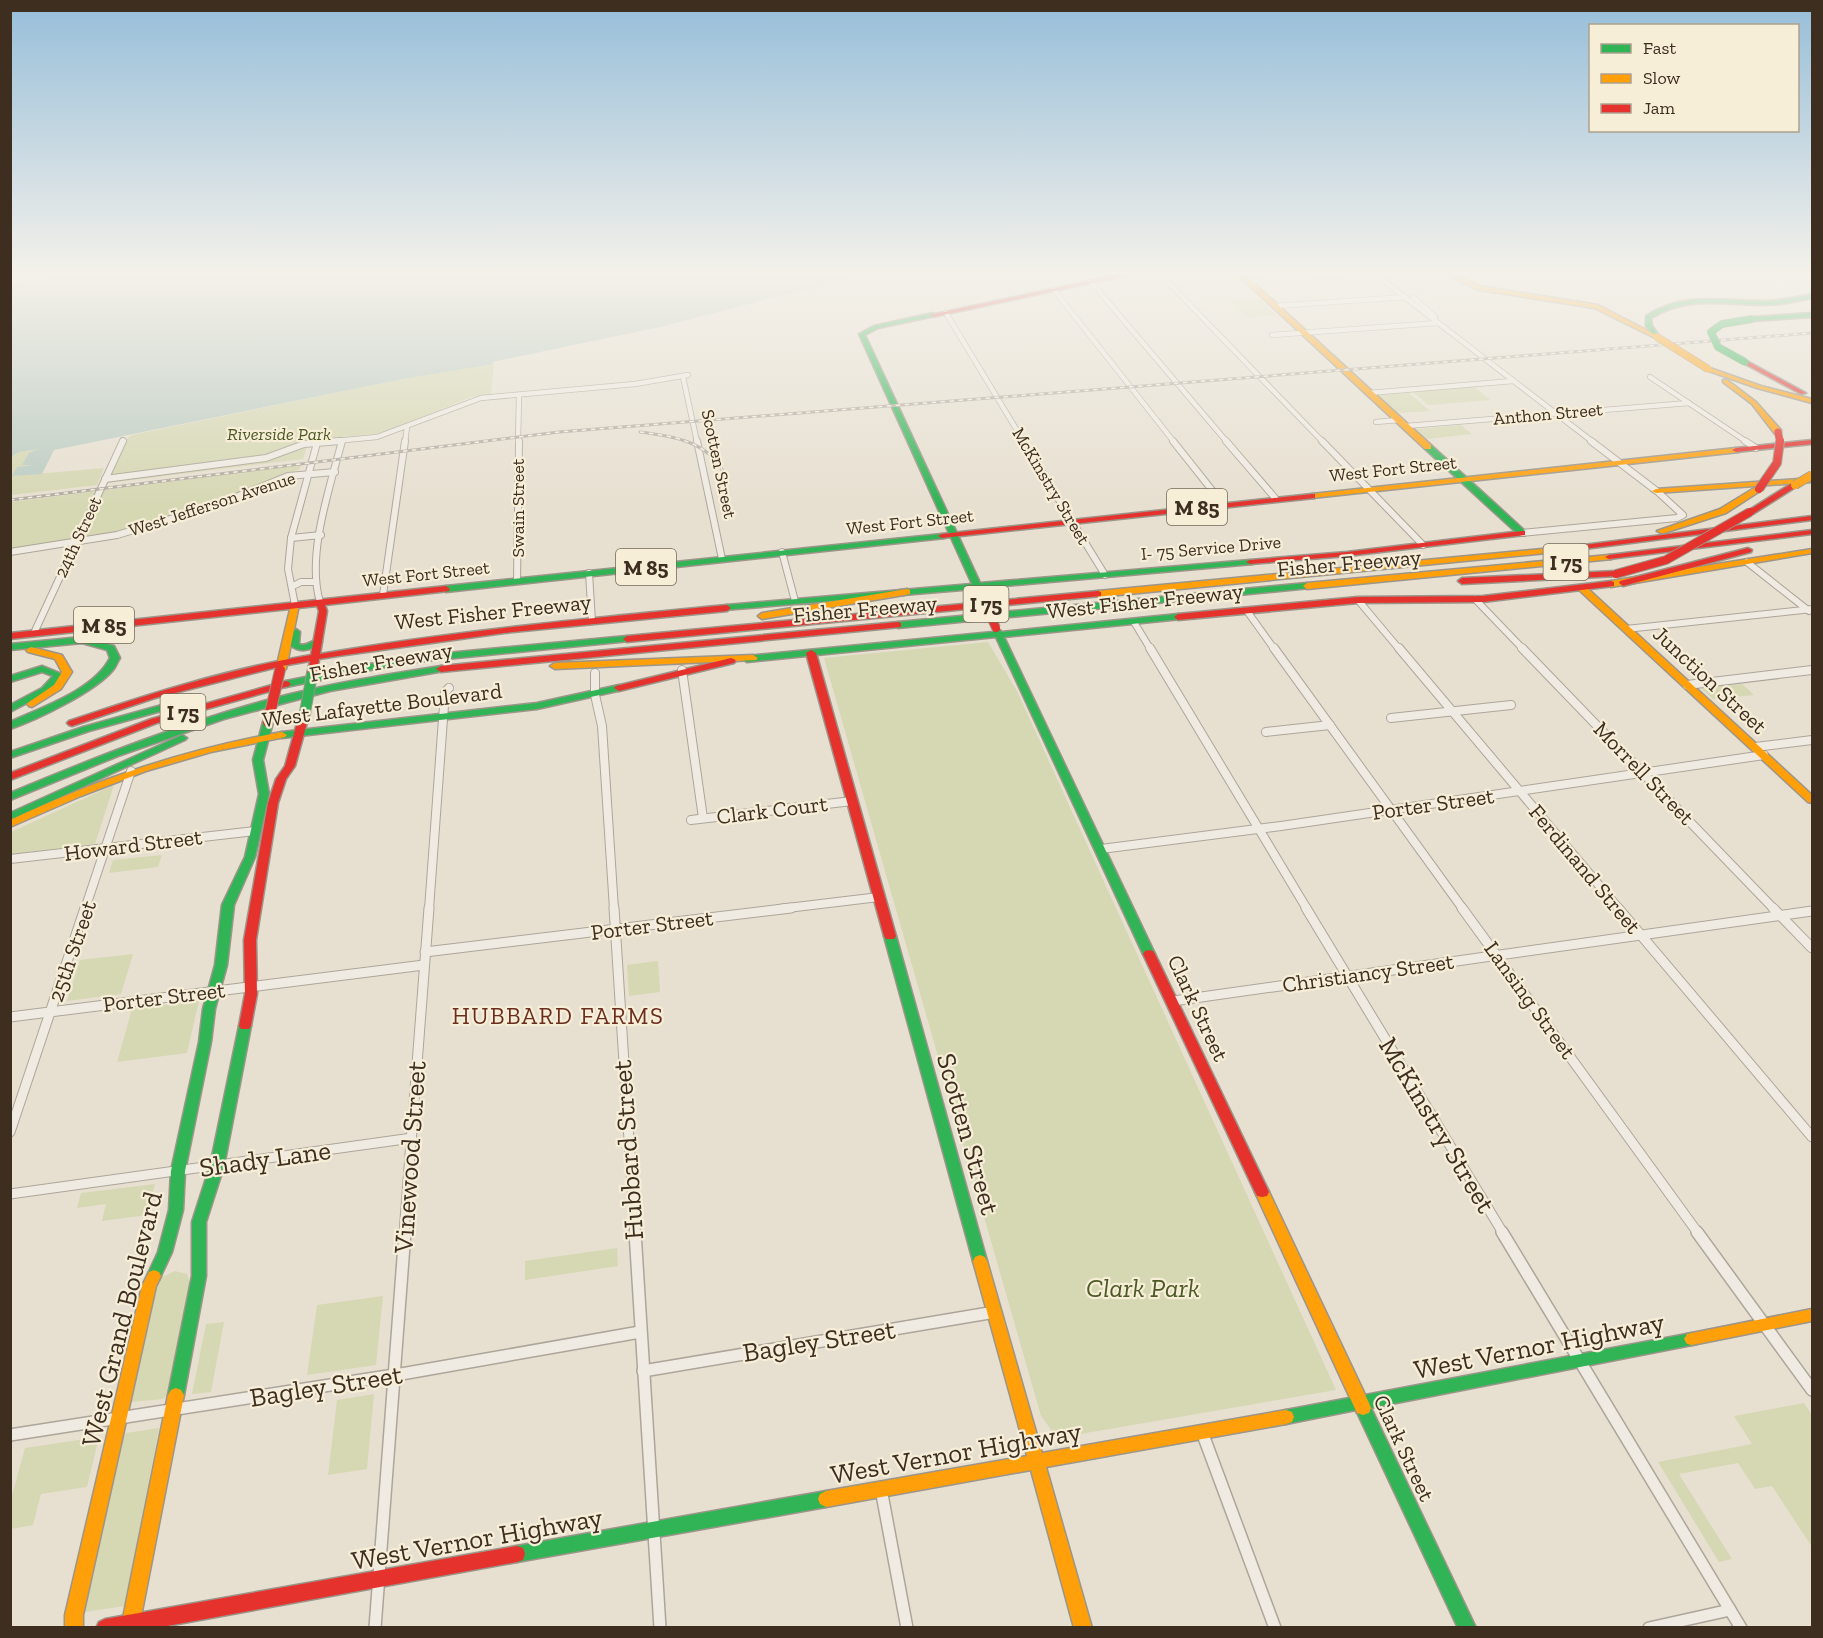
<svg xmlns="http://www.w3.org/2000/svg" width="1823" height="1638" font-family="'Zilla Slab',serif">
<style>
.green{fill:#d6d7b3}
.water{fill:#bcccc2}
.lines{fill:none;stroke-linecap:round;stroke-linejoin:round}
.street-far4-casing{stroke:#ada599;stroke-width:6}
.street-far3-casing{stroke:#ada599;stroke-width:8}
.street-far2-casing{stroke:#ada599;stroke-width:10}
.street-far1-casing{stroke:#ada599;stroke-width:11}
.street-casing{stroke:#ada599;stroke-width:14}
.fast-casing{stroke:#9c958a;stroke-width:3}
.slow-casing{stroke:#9c958a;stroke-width:3}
.jam-casing{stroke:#9c958a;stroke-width:3}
.street-far4{stroke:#efebe3;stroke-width:4.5}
.street-far3{stroke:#efebe3;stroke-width:6}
.street-far2{stroke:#efebe3;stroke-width:8}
.street-far1{stroke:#efebe3;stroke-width:9}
.street{stroke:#efebe3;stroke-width:11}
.fast{fill:#30b455;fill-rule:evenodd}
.slow{fill:#ff9f0a;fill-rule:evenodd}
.jam{fill:#e5322d;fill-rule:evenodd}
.rail-casing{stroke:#afaaa2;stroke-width:3}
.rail{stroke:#f7eed8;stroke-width:1.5;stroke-dasharray:4.5;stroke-linecap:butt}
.fast-bridge-far1-casing{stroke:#9c958a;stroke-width:8;stroke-linecap:butt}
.fast-bridge-casing{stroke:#9c958a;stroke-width:12;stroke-linecap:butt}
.slow-bridge-far1-casing{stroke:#9c958a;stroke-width:8;stroke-linecap:butt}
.slow-bridge-casing{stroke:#9c958a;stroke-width:10;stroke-linecap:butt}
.jam-bridge-far2-casing{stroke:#9c958a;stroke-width:8;stroke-linecap:butt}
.jam-bridge-far1-casing{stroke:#9c958a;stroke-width:10;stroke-linecap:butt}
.jam-bridge-casing{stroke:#9c958a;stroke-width:12;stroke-linecap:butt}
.fast-bridge-far1{stroke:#30b455;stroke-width:7}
.fast-bridge{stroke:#30b455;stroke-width:10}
.slow-bridge-far1{stroke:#ff9f0a;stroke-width:7}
.slow-bridge{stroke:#ff9f0a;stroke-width:8}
.jam-bridge-far2{stroke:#e5322d;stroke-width:7}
.jam-bridge-far1{stroke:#e5322d;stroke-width:8}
.jam-bridge{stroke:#e5322d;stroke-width:10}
.labels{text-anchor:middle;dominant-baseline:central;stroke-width:4.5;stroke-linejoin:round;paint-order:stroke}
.far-street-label{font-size:18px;fill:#3d2e20;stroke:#f7eed8}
.far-park-label{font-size:18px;font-style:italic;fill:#4d5a26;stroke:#f7eed8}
.shield{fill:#f7eed8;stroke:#756857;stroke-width:1.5}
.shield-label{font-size:21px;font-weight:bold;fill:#3d2e20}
.street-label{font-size:22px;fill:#3d2e20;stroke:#f7eed8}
.neighbourhood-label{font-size:24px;letter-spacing:1.5px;fill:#6b2e1e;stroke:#f7eed8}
.near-street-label{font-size:27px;fill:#3d2e20;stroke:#f7eed8}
.near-park-label{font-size:27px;font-style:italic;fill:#4d5a26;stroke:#f7eed8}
</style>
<rect width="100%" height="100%" fill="#e7e0d1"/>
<g class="green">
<path d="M1260,299L1277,315L1247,318L1231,301Z"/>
<path d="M494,364L491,395L471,397L384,433L309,440L303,459L108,483L128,437L132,435L403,379Z"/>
<path d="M1475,387L1490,400L1428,405L1413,392Z"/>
<path d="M1409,393L1430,411L1399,413L1379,395Z"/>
<path d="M1461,425L1472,434L1427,439L1416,429Z"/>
<path d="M39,449L22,465L32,466L17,467L13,476L104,468L97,485L11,495V457L19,452Z"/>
<path d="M301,465L300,469L209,505L117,532L11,549V502Z"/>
<path d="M988,642L1017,691L1336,1390L1057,1438L1041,1416L824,658Z"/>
<path d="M1742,684L1754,695L1713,699L1701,688Z"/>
<path d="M114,785L95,844L11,854V832Z"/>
<path d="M162,855L158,867L109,873L113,860Z"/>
<path d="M133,954L121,994L67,1001L80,960Z"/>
<path d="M658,961L660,992L629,996L627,965Z"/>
<path d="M199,1001L187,1053L117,1062L132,1009Z"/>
<path d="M155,1184L147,1215L102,1221L106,1204L77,1208L81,1193Z"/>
<path d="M617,1248L618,1266L525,1280V1261Z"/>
<path d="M175,1271L187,1274L190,1283L168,1395L163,1399L131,1402L155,1288L163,1277Z"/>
<path d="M383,1296L376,1365L307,1375L317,1305Z"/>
<path d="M224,1322L211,1392L192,1394L206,1324Z"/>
<path d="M374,1394L367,1469L328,1475L337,1400Z"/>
<path d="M1804,1403L1812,1415V1547L1772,1486L1755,1489L1738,1463L1679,1474L1732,1559L1719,1562L1658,1462L1752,1444L1734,1416Z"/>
<path d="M159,1428L125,1606L84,1612L123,1437L126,1433Z"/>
<path d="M99,1437L87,1487L41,1494L33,1525L11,1529V1499L25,1448Z"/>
</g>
<path class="water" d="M76,275L131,276L863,275L660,327L492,362L494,364L403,379L54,450L42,474L12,476L17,467L32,465H22L29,453L39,449L19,452L11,457V285Z"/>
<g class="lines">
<g class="street-far4-casing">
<g id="street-far4">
<path d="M1161,275L1323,442"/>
<path d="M1376,275L1593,442"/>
<path d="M1091,282L1227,442"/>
<path d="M1248,282L1343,275"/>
<path d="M1054,290L1174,442"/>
<path d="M1413,297L1435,317"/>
<path d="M1275,306L1406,297"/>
<path d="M946,313L1024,442"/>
<path d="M1272,335L1438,323"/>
<path d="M683,377L697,442"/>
<path d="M1650,377L1747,442"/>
<path d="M1369,393L1513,381"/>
<path d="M1376,422L1399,420"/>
<path d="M1406,426L1689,403"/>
<path d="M324,442L377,437L481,398L635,384L688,375"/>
<path d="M405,442L407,427"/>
<path d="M518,442L519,395"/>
</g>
</g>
<g class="street-far3-casing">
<g id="street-far3">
<path d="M697,441L722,559"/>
<path d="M1023,441L1105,575"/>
<path d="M1173,441L1223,504"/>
<path d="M1226,441L1275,498"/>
<path d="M1322,441L1423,545"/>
<path d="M1745,441L1756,448"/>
<path d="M105,479L266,458L304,444L340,441"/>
<path d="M1522,533L1677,518L1683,515L1658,492L1591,441"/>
<path d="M291,538L321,535"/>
<path d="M10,552L117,535L211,507L288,476L335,472"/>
<path d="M782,552L795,601"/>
<path d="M1747,562L1809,611"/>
<path d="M589,573L592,621"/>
<path d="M517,581L519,441"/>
<path d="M293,586L301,582H316"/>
<path d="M383,595L405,441"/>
<path d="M1475,599L1524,650"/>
<path d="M1358,600L1400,650"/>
<path d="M320,602C306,555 330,487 342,441"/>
<path d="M295,605L288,569L291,538L317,443"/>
<path d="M1247,611L1275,650"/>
<path d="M1134,622L1151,650"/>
<path d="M1626,629L1812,609"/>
<path d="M34,633L123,441"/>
</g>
</g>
<g class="street-far2-casing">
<g id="street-far2">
<path d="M1150,648L1307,909"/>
<path d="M1274,648L1463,909"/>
<path d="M1399,648L1619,909"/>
<path d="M1522,648L1774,909"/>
<path d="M682,670L703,818"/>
<path d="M595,673V695L602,726L614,909"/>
<path d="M1687,685L1812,670"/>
<path d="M1391,718L1511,705"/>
<path d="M1266,732L1330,725"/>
<path d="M1755,747L1812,740"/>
<path d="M691,820L852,801"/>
<path d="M1101,849L1281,826L1764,755"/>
<path d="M10,859L255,831"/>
<path d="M85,909L131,771"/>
<path d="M429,909L445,692L449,688"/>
<path d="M779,909L879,897"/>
</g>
</g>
<g class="street-far1-casing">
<g id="street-far1">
<path d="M614,908L635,1233"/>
<path d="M1306,908L1503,1233"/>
<path d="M1462,908L1698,1233"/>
<path d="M1618,908L1812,1137"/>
<path d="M1773,908L1812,948"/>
<path d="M425,952L791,908"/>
<path d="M1173,1001L1812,911"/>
<path d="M10,1017L424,965"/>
<path d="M10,1132L85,908"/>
<path d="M10,1194L412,1138"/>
<path d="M404,1233L429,908"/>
</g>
</g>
<g class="street-casing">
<g id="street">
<path d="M635,1232L660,1628"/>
<path d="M1502,1232L1741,1628"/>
<path d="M1697,1232L1812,1390"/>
<path d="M643,1371L995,1312"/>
<path d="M1202,1432L1275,1628"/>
<path d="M10,1435L407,1373L640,1332"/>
<path d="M881,1489L907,1628"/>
<path d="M375,1628L405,1232"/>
<path d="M1649,1628L1730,1610"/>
</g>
</g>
<g class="fast-casing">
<g id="fast">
<path d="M1812,294V298C1797,301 1782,305 1766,305C1725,305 1688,295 1651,318L1652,326L1660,337L1657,339L1655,338L1646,326V316C1685,291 1722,301 1765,301C1781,301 1797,297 1812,294Z"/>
<path d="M933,313L936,315L935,316L878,328L865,335L980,583L1250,560L1254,562L1253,564L982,588L984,592L980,595L977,594L974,589L724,610V606L727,605L972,584L859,334L874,326Z"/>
<path d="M1812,313V317L1752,321L1749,319L1752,317Z"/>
<path d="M1425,445H1431L1525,531V535H1519L1425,449Z"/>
<path d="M942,534L946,536L945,538L446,592L442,589L446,586Z"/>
<path d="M1307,583L1311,586L1310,588L898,628L894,625L898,622Z"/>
<path d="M1178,614L1181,615V619L1004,637L1155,954L1153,957H1145L1143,954L996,637L747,662L742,659L747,656L993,632L994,629L997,628L1002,632Z"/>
<path d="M296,629L300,632L299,644C306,647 311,641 318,639L322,642C313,650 300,654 290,645L292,632Z"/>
<path d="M627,636L631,639L630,641L405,663L286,687L281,684L286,681L405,657Z"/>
<path d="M82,637L114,646L120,658C117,662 116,667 113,670C96,691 37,720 10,729V722C42,707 94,690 110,658L107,650L82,643L10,650V644Z"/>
<path d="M42,666L64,675L48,692L10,712V705L42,688L53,676L42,672L10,682V676Z"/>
<path d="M441,666L446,669L444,671L330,691L224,719L118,756L10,800V793C96,757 182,723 271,699C327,684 384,675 441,666Z"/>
<path d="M619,685L624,688L622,690L537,709L282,738L277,735L282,732L537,703Z"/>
<path d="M180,700L183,701L185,703L183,705L89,731L10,758V752L83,727Z"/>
<path d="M268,719L273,722L263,760L269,794L255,857L234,905L227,965L215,1009L211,1042L185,1171L183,1210L172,1252L159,1280L154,1282L149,1280L147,1276L158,1252L169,1210L171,1171L199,1042L203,1009L215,965L222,905L245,857L259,794L253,760L263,722Z"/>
<path d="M182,735L187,738L185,740L10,820V813Z"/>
<path d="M890,932L894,933L896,936L987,1261L985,1265L980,1267L975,1265L973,1261L884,936L886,933Z"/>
<path d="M245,1022L249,1023L251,1026L224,1166L206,1222V1276L184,1395L181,1400L176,1402L171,1400L168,1395L192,1276V1222L210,1166L239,1026L241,1023Z"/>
<path d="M1692,1333L1697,1334L1700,1339L1697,1344L1692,1345L1371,1408L1476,1628H1458L1356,1410L1286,1424L1280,1422L1278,1417L1280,1412L1286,1410Z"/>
<path d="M826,1491L832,1494L834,1499L832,1504L826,1507L517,1562L511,1560L509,1554L511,1548L517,1546Z"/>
</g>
</g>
<g class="slow-casing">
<g id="slow">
<path d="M1238,275H1245L1431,445V449H1425Z"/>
<path d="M1446,275H1454L1480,286L1598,305L1660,337L1655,338L1594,308L1479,290Z"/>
<path d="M1706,368H1710L1761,386L1812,399V403L1757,388L1706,370Z"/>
<path d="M1723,380H1727L1756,402L1781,430V434H1775L1752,404L1723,382Z"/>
<path d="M1736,448L1740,450L1739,452L1312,498L1308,496L1312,494Z"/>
<path d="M1812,478V482L1656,493L1652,491L1656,489Z"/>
<path d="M1756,487L1763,489L1726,513L1664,533H1661L1657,531L1720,509Z"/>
<path d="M1584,545H1587V549L1098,597L1094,594L1098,591Z"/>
<path d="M1812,549V553L1611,587L1607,584L1611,581Z"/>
<path d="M1609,555H1612V559L1307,589L1303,586L1307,583Z"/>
<path d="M1582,585L1585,586L1812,795V803L1808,802L1579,590V586Z"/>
<path d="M907,589L910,590V594L762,619L758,616L762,613Z"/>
<path d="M295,602L299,605L286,669L281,672L276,669L291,605Z"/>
<path d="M31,647L62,655L72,672L61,689L32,707L29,706L27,704L29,702L54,685L62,672L55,659L28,652L26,650Z"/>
<path d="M753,655L758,658L756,660L555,669L550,666L555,663Z"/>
<path d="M282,732L287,735L285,737L211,752L146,771L81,796L10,827V820C100,778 184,750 282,732Z"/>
<path d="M1262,1187L1267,1188L1269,1192L1369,1403L1371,1408L1369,1413L1363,1415L1357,1413L1255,1192L1257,1188Z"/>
<path d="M980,1255L985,1257L987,1261L1042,1453L1286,1410L1292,1412L1294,1417L1292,1422L1286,1424L1046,1467L1092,1628H1074L1031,1470L826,1507L820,1504L818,1499L820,1494L826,1491L1027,1456L973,1261L975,1257Z"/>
<path d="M154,1270L159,1272L161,1276L156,1286L83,1615V1628H65V1615L142,1286L149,1272Z"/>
<path d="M1812,1309V1321L1692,1345L1687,1344L1684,1339L1687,1334Z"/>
<path d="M176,1388L181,1390L184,1395L139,1627L121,1628L168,1395L171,1390Z"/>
</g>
</g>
<g class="jam-casing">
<g id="jam">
<path d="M1117,275H1129L933,317L930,315Z"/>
<path d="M1743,361H1747L1806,393L1801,394L1743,363Z"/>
<path d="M1812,440V444L1736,452L1732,450L1736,448Z"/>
<path d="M1792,483L1799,485L1753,514H1750L1746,512Z"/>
<path d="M1312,494H1315V498L942,538L938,536L942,534Z"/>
<path d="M1812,516V520L1584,549L1580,547L1584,545Z"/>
<path d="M1812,530V534L1609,559L1605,557L1609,555Z"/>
<path d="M1522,531H1525V535L1347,556L1250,564L1246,562L1250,560L1347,552Z"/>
<path d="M1748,548L1752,550L1751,552L1623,586L1619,583L1620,581Z"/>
<path d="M1616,571L1620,574L1619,576L1462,584L1458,581L1462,578Z"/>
<path d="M1611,581L1614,582V586L1483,602L1358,603L1178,620L1174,617L1178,614L1358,597L1483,596Z"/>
<path d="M446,586L450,589L449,591L325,605L327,611L320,654C455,631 591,618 727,605L731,608L727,611L504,633L338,656L319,659L317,675L312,678L307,675L310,661L282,666L155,698L72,726L69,725L67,723L69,721C148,694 228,669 311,655L319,611L317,606L10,639V633Z"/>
<path d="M1098,591L1101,592V596L627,642L623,639L627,636Z"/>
<path d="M898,622L901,623V627L441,672L436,669L441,666Z"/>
<path d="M811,650L816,653L896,936L894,939H886L884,936L806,653Z"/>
<path d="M731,658L734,659L736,661L734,663L619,691L614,688L616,686Z"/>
<path d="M286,681L289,682L291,684L289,686L157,723L10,780V773L151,719Z"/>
<path d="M305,709L310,712L295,766L286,779L278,803L256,940L257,994L251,1026L249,1029H241L239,1026L245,994L244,940L268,803L276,779L285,766L300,712Z"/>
<path d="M1149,950L1153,951L1155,954L1269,1192L1267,1196L1262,1197L1257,1196L1255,1192L1143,954L1145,951Z"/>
<path d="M517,1546L523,1548L525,1554L523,1560L517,1562L156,1628H96L99,1622L105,1619Z"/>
</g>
</g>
<use href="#street-far4" class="street-far4"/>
<use href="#street-far3" class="street-far3"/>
<use href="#street-far2" class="street-far2"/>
<use href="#street-far1" class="street-far1"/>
<use href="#street" class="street"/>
<use href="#fast" class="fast"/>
<use href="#slow" class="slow"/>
<use href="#jam" class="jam"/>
<g class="rail-casing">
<g id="rail">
<path d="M640,432C672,436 708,441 724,473"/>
<path d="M10,500L559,432L1812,333"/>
</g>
</g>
<use href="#rail" class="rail"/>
<g class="fast-bridge-far1-casing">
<path id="fast-bridge-far1" d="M1745,362L1718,347L1711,332L1722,324L1752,319"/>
</g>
<g class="fast-bridge-casing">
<path id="fast-bridge" d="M305,712L312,675"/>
</g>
<g class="slow-bridge-far1-casing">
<path id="slow-bridge-far1" d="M1657,337L1708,369"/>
</g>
<g class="slow-bridge-casing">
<path id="slow-bridge" d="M1795,485L1812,475"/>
</g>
<g class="jam-bridge-far2-casing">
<path id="jam-bridge-far2" d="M1778,432L1780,442"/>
</g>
<g class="jam-bridge-far1-casing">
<g id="jam-bridge-far1">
<path d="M1759,489L1777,463L1780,441"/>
<path d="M1616,574L1666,560L1750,512"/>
<path d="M981,594L996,628"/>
</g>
</g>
<g class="jam-bridge-casing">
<path id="jam-bridge" d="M268,722L280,670"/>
</g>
<use href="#fast-bridge-far1" class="fast-bridge-far1"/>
<use href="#fast-bridge" class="fast-bridge"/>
<use href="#slow-bridge-far1" class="slow-bridge-far1"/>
<use href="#slow-bridge" class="slow-bridge"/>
<use href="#jam-bridge-far2" class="jam-bridge-far2"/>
<use href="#jam-bridge-far1" class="jam-bridge-far1"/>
<use href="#jam-bridge" class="jam-bridge"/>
</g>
<linearGradient id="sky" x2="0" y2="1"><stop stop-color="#96bed9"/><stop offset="0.54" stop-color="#f4f1ea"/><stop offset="1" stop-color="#f4f1ea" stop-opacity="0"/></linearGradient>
<rect width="1823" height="505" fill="url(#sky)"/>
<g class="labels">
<g class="far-street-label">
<text transform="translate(1548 414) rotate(-5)">Anthon Street</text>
<text transform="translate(719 464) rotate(78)">Scotten Street</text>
<text transform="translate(1393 469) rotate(-6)">West Fort Street</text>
<text transform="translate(1051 486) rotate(59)">McKinstry Street</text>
<text transform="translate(212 504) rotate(-18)">West Jefferson Avenue</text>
<text transform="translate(518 508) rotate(-90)">Swain Street</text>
<text transform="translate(910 522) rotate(-6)">West Fort Street</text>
<text transform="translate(78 537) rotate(-65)">24th Street</text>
<text transform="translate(1211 548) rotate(-5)">I- 75 Service Drive</text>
<text transform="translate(426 574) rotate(-6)">West Fort Street</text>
</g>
<g class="far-park-label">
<text x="279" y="434">Riverside Park</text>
</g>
<g class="shield">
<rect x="1167" y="489" width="60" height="36" rx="4.5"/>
<rect x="1543.5" y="544" width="45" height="36" rx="4.5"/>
<rect x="616" y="549" width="60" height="36" rx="4.5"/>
<rect x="963.5" y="586" width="45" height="36" rx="4.5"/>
<rect x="74" y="607" width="60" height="36" rx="4.5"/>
<rect x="160.5" y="694" width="45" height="36" rx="4.5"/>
</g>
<g class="shield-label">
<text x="1197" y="507">M 85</text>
<text x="1566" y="562">I 75</text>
<text x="646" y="567">M 85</text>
<text x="986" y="604">I 75</text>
<text x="104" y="625">M 85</text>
<text x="183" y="712">I 75</text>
</g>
<g class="street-label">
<text transform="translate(1349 563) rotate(-5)">Fisher Freeway</text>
<text transform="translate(1145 601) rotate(-6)">West Fisher Freeway</text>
<text transform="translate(865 609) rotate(-5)">Fisher Freeway</text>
<text transform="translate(493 612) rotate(-6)">West Fisher Freeway</text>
<text transform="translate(381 662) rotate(-10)">Fisher Freeway</text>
<text transform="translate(1710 680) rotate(43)">Junction Street</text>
<text transform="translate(382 705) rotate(-7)">West Lafayette Boulevard</text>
<text transform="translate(1644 773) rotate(46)">Morrell Street</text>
<text transform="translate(1433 804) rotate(-8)">Porter Street</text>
<text transform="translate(772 810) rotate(-7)">Clark Court</text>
<text transform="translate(133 845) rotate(-7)">Howard Street</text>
<text transform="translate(1585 869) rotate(50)">Ferdinand Street</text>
<text transform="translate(652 925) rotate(-7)">Porter Street</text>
<text transform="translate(72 951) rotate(-71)">25th Street</text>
<text transform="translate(1368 973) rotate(-8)">Christiancy Street</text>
<text transform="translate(164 997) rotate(-7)">Porter Street</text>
<text transform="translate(1530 1000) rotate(54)">Lansing Street</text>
<text transform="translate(1198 1008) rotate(65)">Clark Street</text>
<text transform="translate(1404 1448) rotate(65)">Clark Street</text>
</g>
<g class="neighbourhood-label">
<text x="558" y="1015">HUBBARD FARMS</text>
</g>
<g class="near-street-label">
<text transform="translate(1437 1125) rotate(59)">McKinstry Street</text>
<text transform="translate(968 1134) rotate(74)">Scotten Street</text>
<text transform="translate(628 1150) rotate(-94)">Hubbard Street</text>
<text transform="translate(410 1157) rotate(-86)">Vinewood Street</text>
<text transform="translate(265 1159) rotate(-8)">Shady Lane</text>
<text transform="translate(122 1319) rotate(-76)">West Grand Boulevard</text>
<text transform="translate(819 1341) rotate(-9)">Bagley Street</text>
<text transform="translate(1539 1346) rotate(-11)">West Vernor Highway</text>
<text transform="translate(326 1386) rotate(-9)">Bagley Street</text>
<text transform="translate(956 1453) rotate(-10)">West Vernor Highway</text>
<text transform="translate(477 1539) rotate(-10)">West Vernor Highway</text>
</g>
<g class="near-park-label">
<text x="1143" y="1288">Clark Park</text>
</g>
</g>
<rect width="1823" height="1638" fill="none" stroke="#3d2e20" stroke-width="24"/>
<rect x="1589" y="24" width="210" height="108" fill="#f7eed8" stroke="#ada18e" stroke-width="1.5"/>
<rect x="1601" y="44" width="30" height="9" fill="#30b455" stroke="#ada18e" stroke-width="1.5"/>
<text x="1643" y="54" font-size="18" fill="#3d2e20">Fast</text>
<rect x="1601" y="74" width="30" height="9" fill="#ff9f0a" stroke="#ada18e" stroke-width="1.5"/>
<text x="1643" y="84" font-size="18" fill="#3d2e20">Slow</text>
<rect x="1601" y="104" width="30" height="9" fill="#e5322d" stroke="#ada18e" stroke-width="1.5"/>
<text x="1643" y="114" font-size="18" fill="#3d2e20">Jam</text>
</svg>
